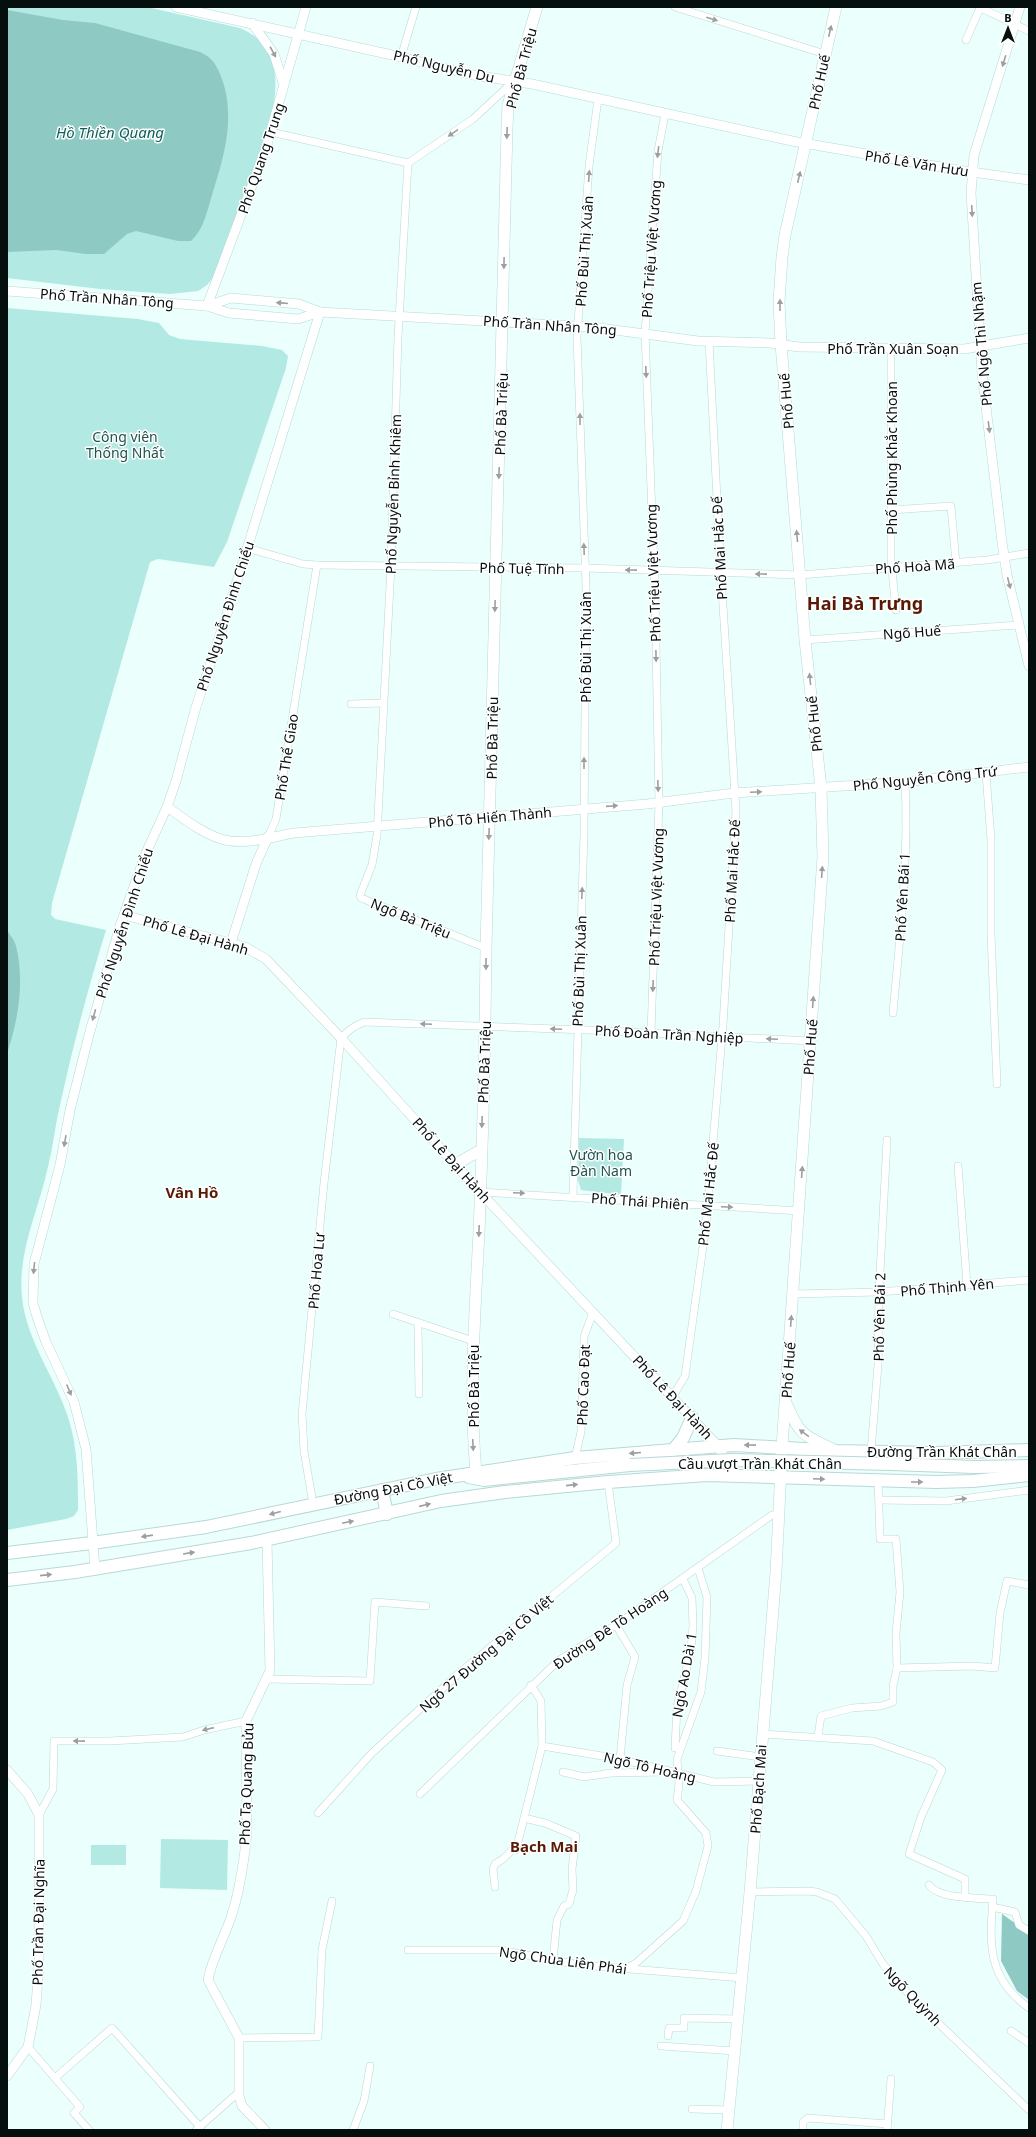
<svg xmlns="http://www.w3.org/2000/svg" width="1036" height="2137" font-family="'Noto Sans',sans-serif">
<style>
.green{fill:#b3e9e3}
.water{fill:#8fc9c3}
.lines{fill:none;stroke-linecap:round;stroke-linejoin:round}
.minor-casing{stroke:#b8d9d5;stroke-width:8}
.tertiary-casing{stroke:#b8d9d5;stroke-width:10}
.secondary-casing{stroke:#b8d9d5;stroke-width:12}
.primary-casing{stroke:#b8d9d5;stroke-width:14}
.minor{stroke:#fff;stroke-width:7}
.tertiary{stroke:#fff;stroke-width:9}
.secondary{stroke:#fff;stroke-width:11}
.primary{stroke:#fff;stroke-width:12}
.primary-bridge-casing{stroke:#b8d9d5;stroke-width:14;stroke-linecap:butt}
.primary-bridge{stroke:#fff;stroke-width:12}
.oneway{fill:#9b9f9f}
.labels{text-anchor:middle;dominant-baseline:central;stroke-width:3;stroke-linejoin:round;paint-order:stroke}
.street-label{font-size:14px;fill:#040f0e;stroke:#fff}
.park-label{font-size:14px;fill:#21544f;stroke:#fff}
.water-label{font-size:15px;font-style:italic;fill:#10605a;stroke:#fff}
.neighbourhood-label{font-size:15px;font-weight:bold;fill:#5a1904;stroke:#fff}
.district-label{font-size:18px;font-weight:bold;fill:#5a1904;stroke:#fff}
</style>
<rect width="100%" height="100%" fill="#ebfffc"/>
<g class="green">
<path d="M7,7H147L240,28C256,35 268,45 273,64C283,102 260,152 248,187C237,216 227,244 217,273L207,285L198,291L170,294L100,289L7,278Z"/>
<path d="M7,308L138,319L159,323L169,335L180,339L262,346L282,350L288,356L286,368L227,542L214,567L158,559L150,562L52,903L51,915L55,919L106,930C88,988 73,1046 60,1105C55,1126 53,1147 48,1167C39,1209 17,1253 22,1297C26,1340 55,1377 68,1417C78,1448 78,1478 78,1510L74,1516L66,1519L7,1530Z"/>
<path d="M579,1138L624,1139L621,1195L581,1190L578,1180Z"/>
<path d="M161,1839L228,1840L227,1890L160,1888Z"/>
<rect x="91" y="1845" width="35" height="20"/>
</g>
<g class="water">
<path d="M7,10L63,20L95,23L200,52C214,58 218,68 223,82C235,120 224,157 212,195C207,211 204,229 191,241H178L136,231L127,234L104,254H86L56,250L7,252Z"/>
<path d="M7,930C10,935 15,941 16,946C25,982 18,1020 7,1054Z"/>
<path d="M1002,1914L1029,1933V2000L1017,1991L1001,1961Z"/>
</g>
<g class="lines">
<g class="minor-casing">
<g id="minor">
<path d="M675,7L825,54"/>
<path d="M979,7L1029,31"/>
<path d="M966,40L980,8"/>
<path d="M401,57L416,7"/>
<path d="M271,132L408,163L473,119L514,81"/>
<path d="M408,163L398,337L391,566L377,835L372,865L360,895L361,898L486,948"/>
<path d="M891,348V560L896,610"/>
<path d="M891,510L951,506L956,563"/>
<path d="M247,548L303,564L317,565L585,568L800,575L987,560L1029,553"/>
<path d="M805,640L1019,625"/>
<path d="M351,704L383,703"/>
<path d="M986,773L991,840V934L997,1084"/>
<path d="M268,837L276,819L317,565"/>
<path d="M893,1013C900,936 909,858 905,782"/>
<path d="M651,1033L659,802L655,592L645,333L658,151L665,114"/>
<path d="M958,1166L967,1285"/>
<path d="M480,1192L800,1211"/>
<path d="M573,1196L584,833L586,586L577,337L589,166L598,99"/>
<path d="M793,1294L879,1292L1029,1280"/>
<path d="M393,1314L473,1341"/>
<path d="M418,1323L419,1394"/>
<path d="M673,1396L685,1376L706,1225L723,1025L736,811L720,558L709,341"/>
<path d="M871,1451L878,1365L879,1292L887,1140"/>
<path d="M575,1458L581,1432L584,1337L593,1312"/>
<path d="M880,1500L946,1501L1029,1490"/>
<path d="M313,1504L304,1451L302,1414L324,1183L341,1038C349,1030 354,1026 364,1022L588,1030L811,1041"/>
<path d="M616,1625L635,1657L627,1685L620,1759"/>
<path d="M897,1668L973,1666L995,1668L1000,1613L1007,1581L1029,1585"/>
<path d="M267,1679L370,1681L375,1602L426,1606"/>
<path d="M762,1734L873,1741L933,1762L942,1770L921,1817L909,1854L965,1879V1897"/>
<path d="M818,1736L821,1716L852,1708L881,1706L893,1702V1686L897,1668L896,1633L900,1592L896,1539H880L878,1481"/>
<path d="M542,1746L620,1759L714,1782L759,1781"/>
<path d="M675,1748L677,1707L691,1650L693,1626L692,1598L683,1579"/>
<path d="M717,1751L761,1757"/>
<path d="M563,1772L584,1777L611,1773L665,1772"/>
<path d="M420,1794L558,1661L616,1625L772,1515H780"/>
<path d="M318,1813L371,1754L457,1675L616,1543L608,1482"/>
<path d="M39,1815L53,1789L54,1741H110L183,1737L204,1730L246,1721"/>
<path d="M524,1818L545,1823L576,1836L572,1869L573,1890L569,1904L564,1906L557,1920L553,1960"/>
<path d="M929,1885C939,1899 976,1898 993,1899C989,1945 988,1979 1029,2008"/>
<path d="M495,1887L493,1869L495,1864L503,1859L512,1850H516L542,1746L541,1701L531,1685"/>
<path d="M750,1892L807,1891L817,1892L835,1899L866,1936L883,1964L913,1999L1029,2110"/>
<path d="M992,1907L1015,1912L1019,1925L1029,1931"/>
<path d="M408,1950H500L580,1965L742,1978"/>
<path d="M625,1969L636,1963L683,1921L696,1891L708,1846L706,1833L677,1800L679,1784L677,1759L701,1692L705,1658L707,1597L698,1568"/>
<path d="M1011,2031L1029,2043"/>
<path d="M668,2036L669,2028H684V2018L738,2019"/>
<path d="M239,2038L318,2037L322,1950L332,1901"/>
<path d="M661,2046L735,2051"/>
<path d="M28,2047L80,2107L74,2113L89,2130"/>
<path d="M55,2078L112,2028L200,2127"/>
<path d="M692,2109L729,2110"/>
<path d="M196,2130L239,2092"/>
<path d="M353,2130L364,2101L370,2066"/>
<path d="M803,2130V2122L808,2118L888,2124"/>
<path d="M887,2130L891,2079"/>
</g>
</g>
<g class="tertiary-casing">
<g id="tertiary">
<path d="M176,7L401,57L473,75L532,84L792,141L958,170L1029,180"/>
<path d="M1020,7L974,155L971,193L982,373L1002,542L1007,575L1029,666"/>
<path d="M252,23L274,54L284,85"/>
<path d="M7,291L207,306L229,313L298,319L320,312"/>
<path d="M207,306L231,298L299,304L320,312L592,327L698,341L770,343L799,347L964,349L1029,338"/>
<path d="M207,306L266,148L306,7"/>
<path d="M167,807C183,818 202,833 221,839C243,846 272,837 294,833L647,804L734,793L905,782L1029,767"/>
<path d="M124,915L245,947L266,959L341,1038L480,1192L718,1446L733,1475"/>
<path d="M231,943L256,864L268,837"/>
<path d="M95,1569L86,1449L74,1402L46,1342L38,1320L33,1303L34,1264L60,1165L70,1110L89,1035L120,926L146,853L167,807L176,781L196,707L226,617L320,312"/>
<path d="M7,1770L28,1794L39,1815V1965L36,2005L28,2047L7,2076"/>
<path d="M265,2130L242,2106L239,2096V2038L208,1980C212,1958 224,1939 231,1917C240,1891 244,1861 247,1833L246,1721L270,1671L267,1540"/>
</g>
</g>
<g class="secondary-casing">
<g id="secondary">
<path d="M456,1164L481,1150"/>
<path d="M787,1405C801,1439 806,1435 836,1451"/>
<path d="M476,1473C469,1393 475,1312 479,1232C483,1137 485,1042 486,948L507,128L508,105L537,7"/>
<path d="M727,2130L750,1892L776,1572L782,1447L823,857L821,788L805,640L781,344L779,302L782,257L785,235L836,7"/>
</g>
</g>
<g class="primary-casing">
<g id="primary">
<path d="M674,1449L683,1438L692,1418"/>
<path d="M891,1464L975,1467L1029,1466"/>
<path d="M469,1477L484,1480L630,1465"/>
<path d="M382,1490L387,1514"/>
<path d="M7,1553L92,1543L206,1527L436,1479L575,1458L734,1445L837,1451L935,1453L1029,1450"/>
<path d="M7,1580L75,1572L251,1543L441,1501L505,1492L608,1482L707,1475L936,1482L973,1481L1029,1475"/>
</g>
</g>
<use href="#minor" class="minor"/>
<use href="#tertiary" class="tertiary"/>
<use href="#secondary" class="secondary"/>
<use href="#primary" class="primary"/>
<g class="primary-bridge-casing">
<path id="primary-bridge" d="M630,1465L732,1460L891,1464"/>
</g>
<use href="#primary-bridge" class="primary-bridge"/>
</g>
<defs><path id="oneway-solid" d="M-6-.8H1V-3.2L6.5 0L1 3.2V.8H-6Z"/></defs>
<g class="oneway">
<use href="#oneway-solid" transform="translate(712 19) rotate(18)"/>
<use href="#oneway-solid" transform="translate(830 31) rotate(-77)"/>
<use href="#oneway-solid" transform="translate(273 52) rotate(61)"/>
<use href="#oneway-solid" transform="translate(1004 61) rotate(107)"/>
<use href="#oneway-solid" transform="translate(453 133) rotate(146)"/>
<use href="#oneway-solid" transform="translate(507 133) rotate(92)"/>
<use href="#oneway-solid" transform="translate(658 152) rotate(97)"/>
<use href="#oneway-solid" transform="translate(589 176) rotate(-86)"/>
<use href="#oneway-solid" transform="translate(799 177) rotate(-77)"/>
<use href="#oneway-solid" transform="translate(972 211) rotate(87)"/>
<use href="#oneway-solid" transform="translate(504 263) rotate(91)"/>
<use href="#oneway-solid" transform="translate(282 303) rotate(-175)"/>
<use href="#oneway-solid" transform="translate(780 305) rotate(-90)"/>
<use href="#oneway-solid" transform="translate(646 372) rotate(88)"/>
<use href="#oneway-solid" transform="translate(580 419) rotate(-91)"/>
<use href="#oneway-solid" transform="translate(989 427) rotate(83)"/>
<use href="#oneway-solid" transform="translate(499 473) rotate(92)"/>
<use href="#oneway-solid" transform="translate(797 536) rotate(-95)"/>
<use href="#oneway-solid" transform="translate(584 549) rotate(-92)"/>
<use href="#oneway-solid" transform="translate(631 570) rotate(-179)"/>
<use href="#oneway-solid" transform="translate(761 574) rotate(-179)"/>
<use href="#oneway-solid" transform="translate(1009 583) rotate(76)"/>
<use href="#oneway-solid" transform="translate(495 606) rotate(91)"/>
<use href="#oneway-solid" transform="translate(656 656) rotate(89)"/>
<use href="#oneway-solid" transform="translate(810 679) rotate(-96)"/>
<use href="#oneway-solid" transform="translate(584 763) rotate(-90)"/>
<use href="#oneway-solid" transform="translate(658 786) rotate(88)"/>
<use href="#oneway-solid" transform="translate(756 792) rotate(-3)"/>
<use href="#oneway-solid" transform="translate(612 806) rotate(-4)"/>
<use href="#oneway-solid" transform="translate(489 834) rotate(92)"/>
<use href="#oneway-solid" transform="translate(822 872) rotate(-86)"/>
<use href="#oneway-solid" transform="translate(582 893) rotate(-88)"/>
<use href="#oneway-solid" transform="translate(486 964) rotate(90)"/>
<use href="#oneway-solid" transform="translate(653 986) rotate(92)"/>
<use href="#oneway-solid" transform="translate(813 1002) rotate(-86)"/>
<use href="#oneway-solid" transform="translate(94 1015) rotate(105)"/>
<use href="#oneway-solid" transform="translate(426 1024) rotate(-178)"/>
<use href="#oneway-solid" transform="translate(556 1029) rotate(-178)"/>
<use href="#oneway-solid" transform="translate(772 1039) rotate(-177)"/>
<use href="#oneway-solid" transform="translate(482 1122) rotate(92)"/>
<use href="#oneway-solid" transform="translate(65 1141) rotate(100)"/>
<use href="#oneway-solid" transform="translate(802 1172) rotate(-86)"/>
<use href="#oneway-solid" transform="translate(519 1193) rotate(3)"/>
<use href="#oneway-solid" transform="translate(727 1207) rotate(3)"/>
<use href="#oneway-solid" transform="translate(479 1231) rotate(92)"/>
<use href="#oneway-solid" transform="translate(34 1268) rotate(96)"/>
<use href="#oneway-solid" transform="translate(791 1321) rotate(-86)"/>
<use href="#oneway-solid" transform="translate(69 1390) rotate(67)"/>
<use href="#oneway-solid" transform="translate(804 1433) rotate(-144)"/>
<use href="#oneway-solid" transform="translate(473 1445) rotate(87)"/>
<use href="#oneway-solid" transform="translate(750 1445) rotate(-179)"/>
<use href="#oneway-solid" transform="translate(635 1453) rotate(175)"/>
<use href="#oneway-solid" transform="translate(819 1479) rotate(2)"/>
<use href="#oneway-solid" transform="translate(917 1482)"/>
<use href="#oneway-solid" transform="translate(572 1485) rotate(-6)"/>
<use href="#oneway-solid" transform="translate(961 1499) rotate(-7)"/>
<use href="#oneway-solid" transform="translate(425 1505) rotate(-13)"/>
<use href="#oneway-solid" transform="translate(275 1513) rotate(165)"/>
<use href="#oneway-solid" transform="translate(348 1522) rotate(-12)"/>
<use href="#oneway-solid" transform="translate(147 1536) rotate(172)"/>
<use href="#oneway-solid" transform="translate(189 1553) rotate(-9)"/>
<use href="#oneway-solid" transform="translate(46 1575) rotate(-6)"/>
<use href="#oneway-solid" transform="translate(208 1729) rotate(167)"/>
<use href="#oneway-solid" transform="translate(79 1741) rotate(-179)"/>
</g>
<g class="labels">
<g class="street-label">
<text transform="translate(444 66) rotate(13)">Phố Nguyễn Du</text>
<text transform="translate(521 68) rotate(-75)">Phố Bà Triệu</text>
<text transform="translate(819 82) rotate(-78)">Phố Huế</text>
<text transform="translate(261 158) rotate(-71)">Phố Quang Trung</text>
<text transform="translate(917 163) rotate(9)">Phố Lê Văn Hưu</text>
<text transform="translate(651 249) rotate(-86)">Phố Triệu Việt Vương</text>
<text transform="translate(584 251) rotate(-86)">Phố Bùi Thị Xuân</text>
<text transform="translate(107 298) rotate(4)">Phố Trần Nhân Tông</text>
<text transform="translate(550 325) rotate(4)">Phố Trần Nhân Tông</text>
<text transform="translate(981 344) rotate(-95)">Phố Ngô Thì Nhậm</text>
<text x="893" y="348">Phố Trần Xuân Soạn</text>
<text transform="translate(786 401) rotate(-95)">Phố Huế</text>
<text transform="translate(501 414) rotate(-88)">Phố Bà Triệu</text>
<text transform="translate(891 458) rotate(-90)">Phố Phùng Khắc Khoan</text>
<text transform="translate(393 494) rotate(-88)">Phố Nguyễn Bỉnh Khiêm</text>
<text transform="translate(719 548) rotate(-93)">Phố Mai Hắc Đế</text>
<text transform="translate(915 566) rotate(-4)">Phố Hoà Mã</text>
<text transform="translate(522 568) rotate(1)">Phố Tuệ Tĩnh</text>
<text transform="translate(653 573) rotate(-92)">Phố Triệu Việt Vương</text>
<text transform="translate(225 616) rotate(-72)">Phố Nguyễn Đình Chiểu</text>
<text transform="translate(912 632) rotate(-4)">Ngõ Huế</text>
<text transform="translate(585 647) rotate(-90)">Phố Bùi Thị Xuân</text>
<text transform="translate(814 724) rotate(-96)">Phố Huế</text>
<text transform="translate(492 738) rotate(-89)">Phố Bà Triệu</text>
<text transform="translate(286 757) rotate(-81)">Phố Thể Giao</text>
<text transform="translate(925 778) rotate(-6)">Phố Nguyễn Công Trứ</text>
<text transform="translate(490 817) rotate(-5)">Phố Tô Hiến Thành</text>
<text transform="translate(732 871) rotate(-87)">Phố Mai Hắc Đế</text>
<text transform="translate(656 897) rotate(-88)">Phố Triệu Việt Vương</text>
<text transform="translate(902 897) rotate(-87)">Phố Yên Bái 1</text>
<text transform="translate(411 918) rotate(22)">Ngõ Bà Triệu</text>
<text transform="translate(124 923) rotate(-72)">Phố Nguyễn Đình Chiểu</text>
<text transform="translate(196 935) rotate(16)">Phố Lê Đại Hành</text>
<text transform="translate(579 971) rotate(-88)">Phố Bùi Thị Xuân</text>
<text transform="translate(669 1034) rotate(3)">Phố Đoàn Trần Nghiệp</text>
<text transform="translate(810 1047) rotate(-86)">Phố Huế</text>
<text transform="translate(484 1062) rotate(-88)">Phố Bà Triệu</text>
<text transform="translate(452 1160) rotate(48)">Phố Lê Đại Hành</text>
<text transform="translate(708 1194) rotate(-84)">Phố Mai Hắc Đế</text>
<text transform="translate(640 1201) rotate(4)">Phố Thái Phiên</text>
<text transform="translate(316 1271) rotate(-85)">Phố Hoa Lư</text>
<text transform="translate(947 1287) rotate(-5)">Phố Thịnh Yên</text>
<text transform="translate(879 1317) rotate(-89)">Phố Yên Bái 2</text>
<text transform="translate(788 1370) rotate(-86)">Phố Huế</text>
<text transform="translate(583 1385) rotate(-88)">Phố Cao Đạt</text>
<text transform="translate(473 1386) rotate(-90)">Phố Bà Triệu</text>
<text transform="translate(673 1397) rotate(47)">Phố Lê Đại Hành</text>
<text x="942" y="1451">Đường Trần Khát Chân</text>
<text x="760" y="1463">Cầu vượt Trần Khát Chân</text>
<text transform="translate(393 1488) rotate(-11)">Đường Đại Cồ Việt</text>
<text transform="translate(610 1628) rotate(-34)">Đường Đê Tô Hoàng</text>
<text transform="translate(486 1653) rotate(-41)">Ngõ 27 Đường Đại Cồ Việt</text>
<text transform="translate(684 1675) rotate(-80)">Ngõ Ao Dài 1</text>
<text transform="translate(650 1767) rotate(13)">Ngõ Tô Hoàng</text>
<text transform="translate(246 1784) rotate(-88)">Phố Tạ Quang Bửu</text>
<text transform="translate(758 1789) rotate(-86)">Phố Bạch Mai</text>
<text transform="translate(38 1922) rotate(-89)">Phố Trần Đại Nghĩa</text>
<text transform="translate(563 1960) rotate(8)">Ngõ Chùa Liên Phái</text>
<text transform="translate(913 1996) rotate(46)">Ngõ Quỳnh</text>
</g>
<g class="park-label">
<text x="125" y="436">Công viên<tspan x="125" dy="16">Thống Nhất</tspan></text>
<text x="601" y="1154">Vườn hoa<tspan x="601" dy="16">Đàn Nam</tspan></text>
</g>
<g class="water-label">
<text x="110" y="132">Hồ Thiền Quang</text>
</g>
<g class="neighbourhood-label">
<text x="192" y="1192">Vân Hồ</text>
<text x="544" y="1846">Bạch Mai</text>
</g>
<g class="district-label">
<text x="865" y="603">Hai Bà Trưng</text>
</g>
</g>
<rect width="1036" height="2137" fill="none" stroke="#040f0e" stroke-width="16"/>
<g transform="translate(1008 28)" stroke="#ffffff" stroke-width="3" paint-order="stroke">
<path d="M0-3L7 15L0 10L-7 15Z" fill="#040f0e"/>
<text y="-6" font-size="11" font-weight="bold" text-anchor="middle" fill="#040f0e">B</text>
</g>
</svg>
